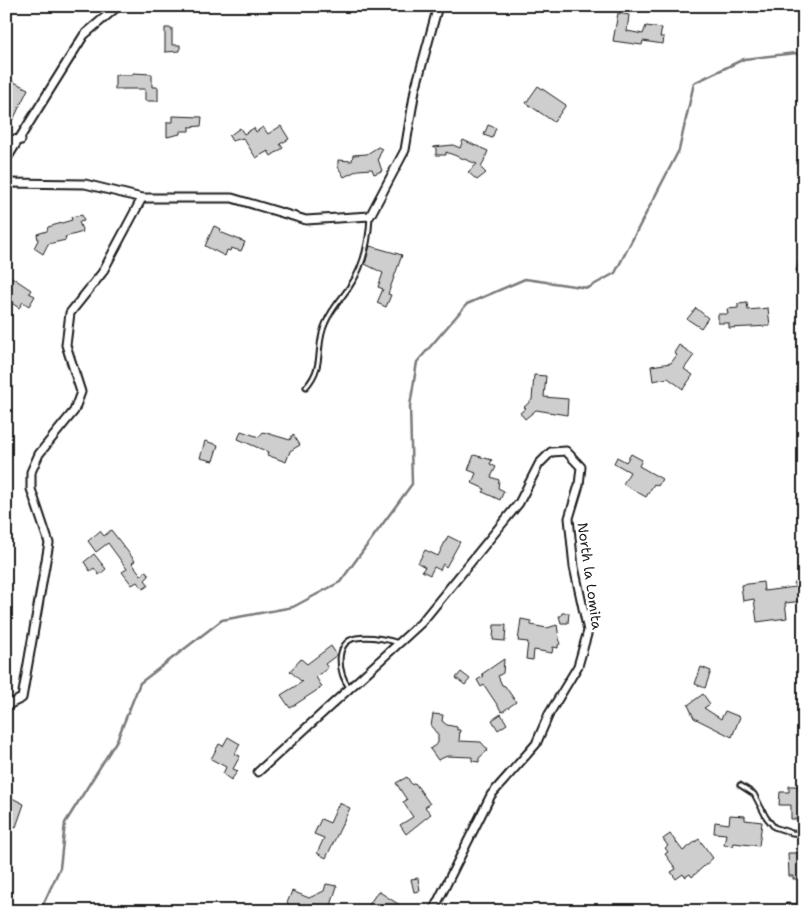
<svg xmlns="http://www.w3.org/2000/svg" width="810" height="917" font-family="'Shantell Sans',sans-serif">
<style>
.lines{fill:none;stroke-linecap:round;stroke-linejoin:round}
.stream{stroke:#7a7a7a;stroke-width:2.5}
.building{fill:#cecece;stroke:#1c1c1c}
.lane-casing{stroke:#1c1c1c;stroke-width:7}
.street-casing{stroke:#1c1c1c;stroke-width:11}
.lane{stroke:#fff;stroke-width:3}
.street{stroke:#fff;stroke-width:7}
.labels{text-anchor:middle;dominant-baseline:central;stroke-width:5;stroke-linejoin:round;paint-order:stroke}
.street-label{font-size:14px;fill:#1c1c1c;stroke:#fff}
</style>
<rect width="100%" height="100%" fill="#fff"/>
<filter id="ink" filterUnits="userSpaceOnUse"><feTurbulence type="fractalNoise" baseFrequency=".02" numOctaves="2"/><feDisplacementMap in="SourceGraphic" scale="10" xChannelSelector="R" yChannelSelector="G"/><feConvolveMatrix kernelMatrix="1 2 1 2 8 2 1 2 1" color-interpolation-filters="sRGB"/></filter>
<g filter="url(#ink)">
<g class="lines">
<path class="stream" d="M40,911L60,868L65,823L117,740L140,683L222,620L293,607L340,582L412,484L410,406L417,362L467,304L525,279L588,288L615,273L679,150L694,83L744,59L796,53L804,62"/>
</g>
<g class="building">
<path d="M618,13L629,15L627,31L643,34L646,26L662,28L660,37H664L663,44L643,41L642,45L613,41Z"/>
<path d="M165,28H172V45H180V51L165,52Z"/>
<path d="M133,73L152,74V87H158V101H145V89H115V75H133Z"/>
<path d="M6,78L28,89L13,120L6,116Z"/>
<path d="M538,86L566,105L554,122L526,103Z"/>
<path d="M173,116L202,117L201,126L189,127V131H180V134L167,137V122H173Z"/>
<path d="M488,125L496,128L492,138L484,135Z"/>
<path d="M281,126L289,139L280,144L283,148L271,156L268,151L256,158L243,138L232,141L229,136L240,128L244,134L254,128L256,132L263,127L268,134Z"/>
<path d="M463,140L488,151L481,168L486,173L477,180L468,172L477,164L446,152V155H436V148L433,147L453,145L460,148Z"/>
<path d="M378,147L382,149L378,159L382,171L374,174L372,169L358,170L344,177L338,167V160L352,161L353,155L367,154Z"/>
<path d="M82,215L84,221L79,222L83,232L65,237L66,240L48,244L43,254L34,248L38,240L37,234L47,231L48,227L72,220L71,217Z"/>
<path d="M214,226L221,229L220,232L245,242L241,251L231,248L230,251L227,250L225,256L205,246Z"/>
<path d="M370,246L402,255L388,294L391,295L386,307L377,303L383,289L378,287L383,273L365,264Z"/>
<path d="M802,250H804V271H796Z"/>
<path d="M10,276L31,290L29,293L35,296L29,306L23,302L19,308L6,299V281Z"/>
<path d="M747,303L748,310L768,308L770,326L729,328V323H718V314H728L727,309L738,308V304Z"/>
<path d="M696,308L708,318L701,328L687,319Z"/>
<path d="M679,345L694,355L684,369L693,375L683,389L668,378L653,381L651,366L671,363L677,355L674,353Z"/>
<path d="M534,375L546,376L544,397L568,399L567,415L536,410L525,419L520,413L526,408L524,407L532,400Z"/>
<path d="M241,431L259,437L263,432L290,440L293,434L300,445L290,451L286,462L267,455L268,452L238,439Z"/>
<path d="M205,441L218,445L213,461L200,458Z"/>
<path d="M631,454L642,460L639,466L662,479L658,486L654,484L646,497L623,484L630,472L614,463L617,457L626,462Z"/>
<path d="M474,455L492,460L490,464L496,467L491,477L499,480L498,488L504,491L500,500L483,492L485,489L472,483L476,473L468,470Z"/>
<path d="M111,530L135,561L132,563L141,575L146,571L149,576L145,580L149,585L143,589L137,582L132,585L122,572L127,569L108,543L96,552L88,541L100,531L104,536Z"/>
<path d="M448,536L460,542L446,567L443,564L440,570L434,567L430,575L422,571L425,567L418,563L425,550L438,556Z"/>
<path d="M94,554L106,569L99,575L94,568L90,571L84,562Z"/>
<path d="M763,582L764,591L795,587L794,583H801L804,601L785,603L787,618L757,622L754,599L743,601L741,585Z"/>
<path d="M562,613H569L568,623H561L559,616H561Z"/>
<path d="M521,619L531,621V625L547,628L557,625L560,644L558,645V648L553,647L552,653L534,650L533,660L526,659L528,642L518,641Z"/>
<path d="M494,625H506L505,641L493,640Z"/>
<path d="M331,646L337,655L325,664L328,668L316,677L322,687L290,708L281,695L302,682L290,671L301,659L307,664Z"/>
<path d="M504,659L503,673L498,676L502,685L505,686L516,702L502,712L484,685L481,687L477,680L484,676L482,674Z"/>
<path d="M701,667L711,671L705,688L695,684Z"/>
<path d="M461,672L470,679L465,685L456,678Z"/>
<path d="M703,694L710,704L704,708L721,719L725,711L740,717L732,737L694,718L688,705Z"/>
<path d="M433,714L443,715L442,721L447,725L457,727V730H460L459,741L481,742L488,750L479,758V762L472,761V757L447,756L438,760L430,749L438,743V735L431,726Z"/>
<path d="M501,714L507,724L498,730L492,720Z"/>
<path d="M228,737L240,744L235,754L240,756L233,769L238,771L231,780L223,774L226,767L211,759L219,744L223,746Z"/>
<path d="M407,777L412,785L415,783L430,804L425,807L431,814L406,834L400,825L413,817L403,802L407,800L396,783Z"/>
<path d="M789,786H798V791H804V819H791V805H779L780,792H789Z"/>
<path d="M6,795L24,804L16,827L6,823Z"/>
<path d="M339,803L350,808L326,858L317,853L324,838L314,834L321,819L330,823Z"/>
<path d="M730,815L745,816V820L762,822L759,846L734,843L733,846L724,845L726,834L714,833L715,822L729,824Z"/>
<path d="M670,834L683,851L699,839L713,858L692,877L690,874L685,877L683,874L676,879L671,872L676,869L665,854L668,852L665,848L668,846L663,839Z"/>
<path d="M788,853H804V879H793V876H789Z"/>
<path d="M418,878L420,891L414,892L411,879Z"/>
<path d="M326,884L337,886L330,909L297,911L287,903L292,891L309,898L324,891Z"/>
<path d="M378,891L409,911H365Z"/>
<path d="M786,903L798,904V911H786Z"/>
</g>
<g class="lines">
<g class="lane-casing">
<g id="lane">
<path d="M306,387C326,365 314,346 326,322C332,308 342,298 350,286C364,266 369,241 370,216"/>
<path d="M349,687C338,674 334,642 356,638C370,636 386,639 399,643"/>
<path d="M740,785L754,794L766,817L774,827L792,833L804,834"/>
</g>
</g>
<g class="street-casing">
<g id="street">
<path d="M6,139L21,140"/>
<path d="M6,160L84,35L118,6"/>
<path d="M6,183L85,184L142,198H232L306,220L370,216L405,150L415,90L438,6"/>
<path d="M6,706L22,698L49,543L31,489V472L39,454L74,411L81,392L66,345L70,313L102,273L142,198"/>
<path d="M258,772L421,623L519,503L539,464L551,452L566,451L581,467L579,485L569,518L574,567L588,631L578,666L549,714L536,744L491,795L433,911"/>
</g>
</g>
<use href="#lane" class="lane"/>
<use href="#street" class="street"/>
</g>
</g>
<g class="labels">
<g class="street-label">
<text transform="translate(590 576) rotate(82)">North la Lomita</text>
</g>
</g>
<rect width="810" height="917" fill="none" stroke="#fff" stroke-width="25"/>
<rect x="12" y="12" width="785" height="892" fill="none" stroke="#1c1c1c" stroke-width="2" filter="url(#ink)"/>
</svg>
